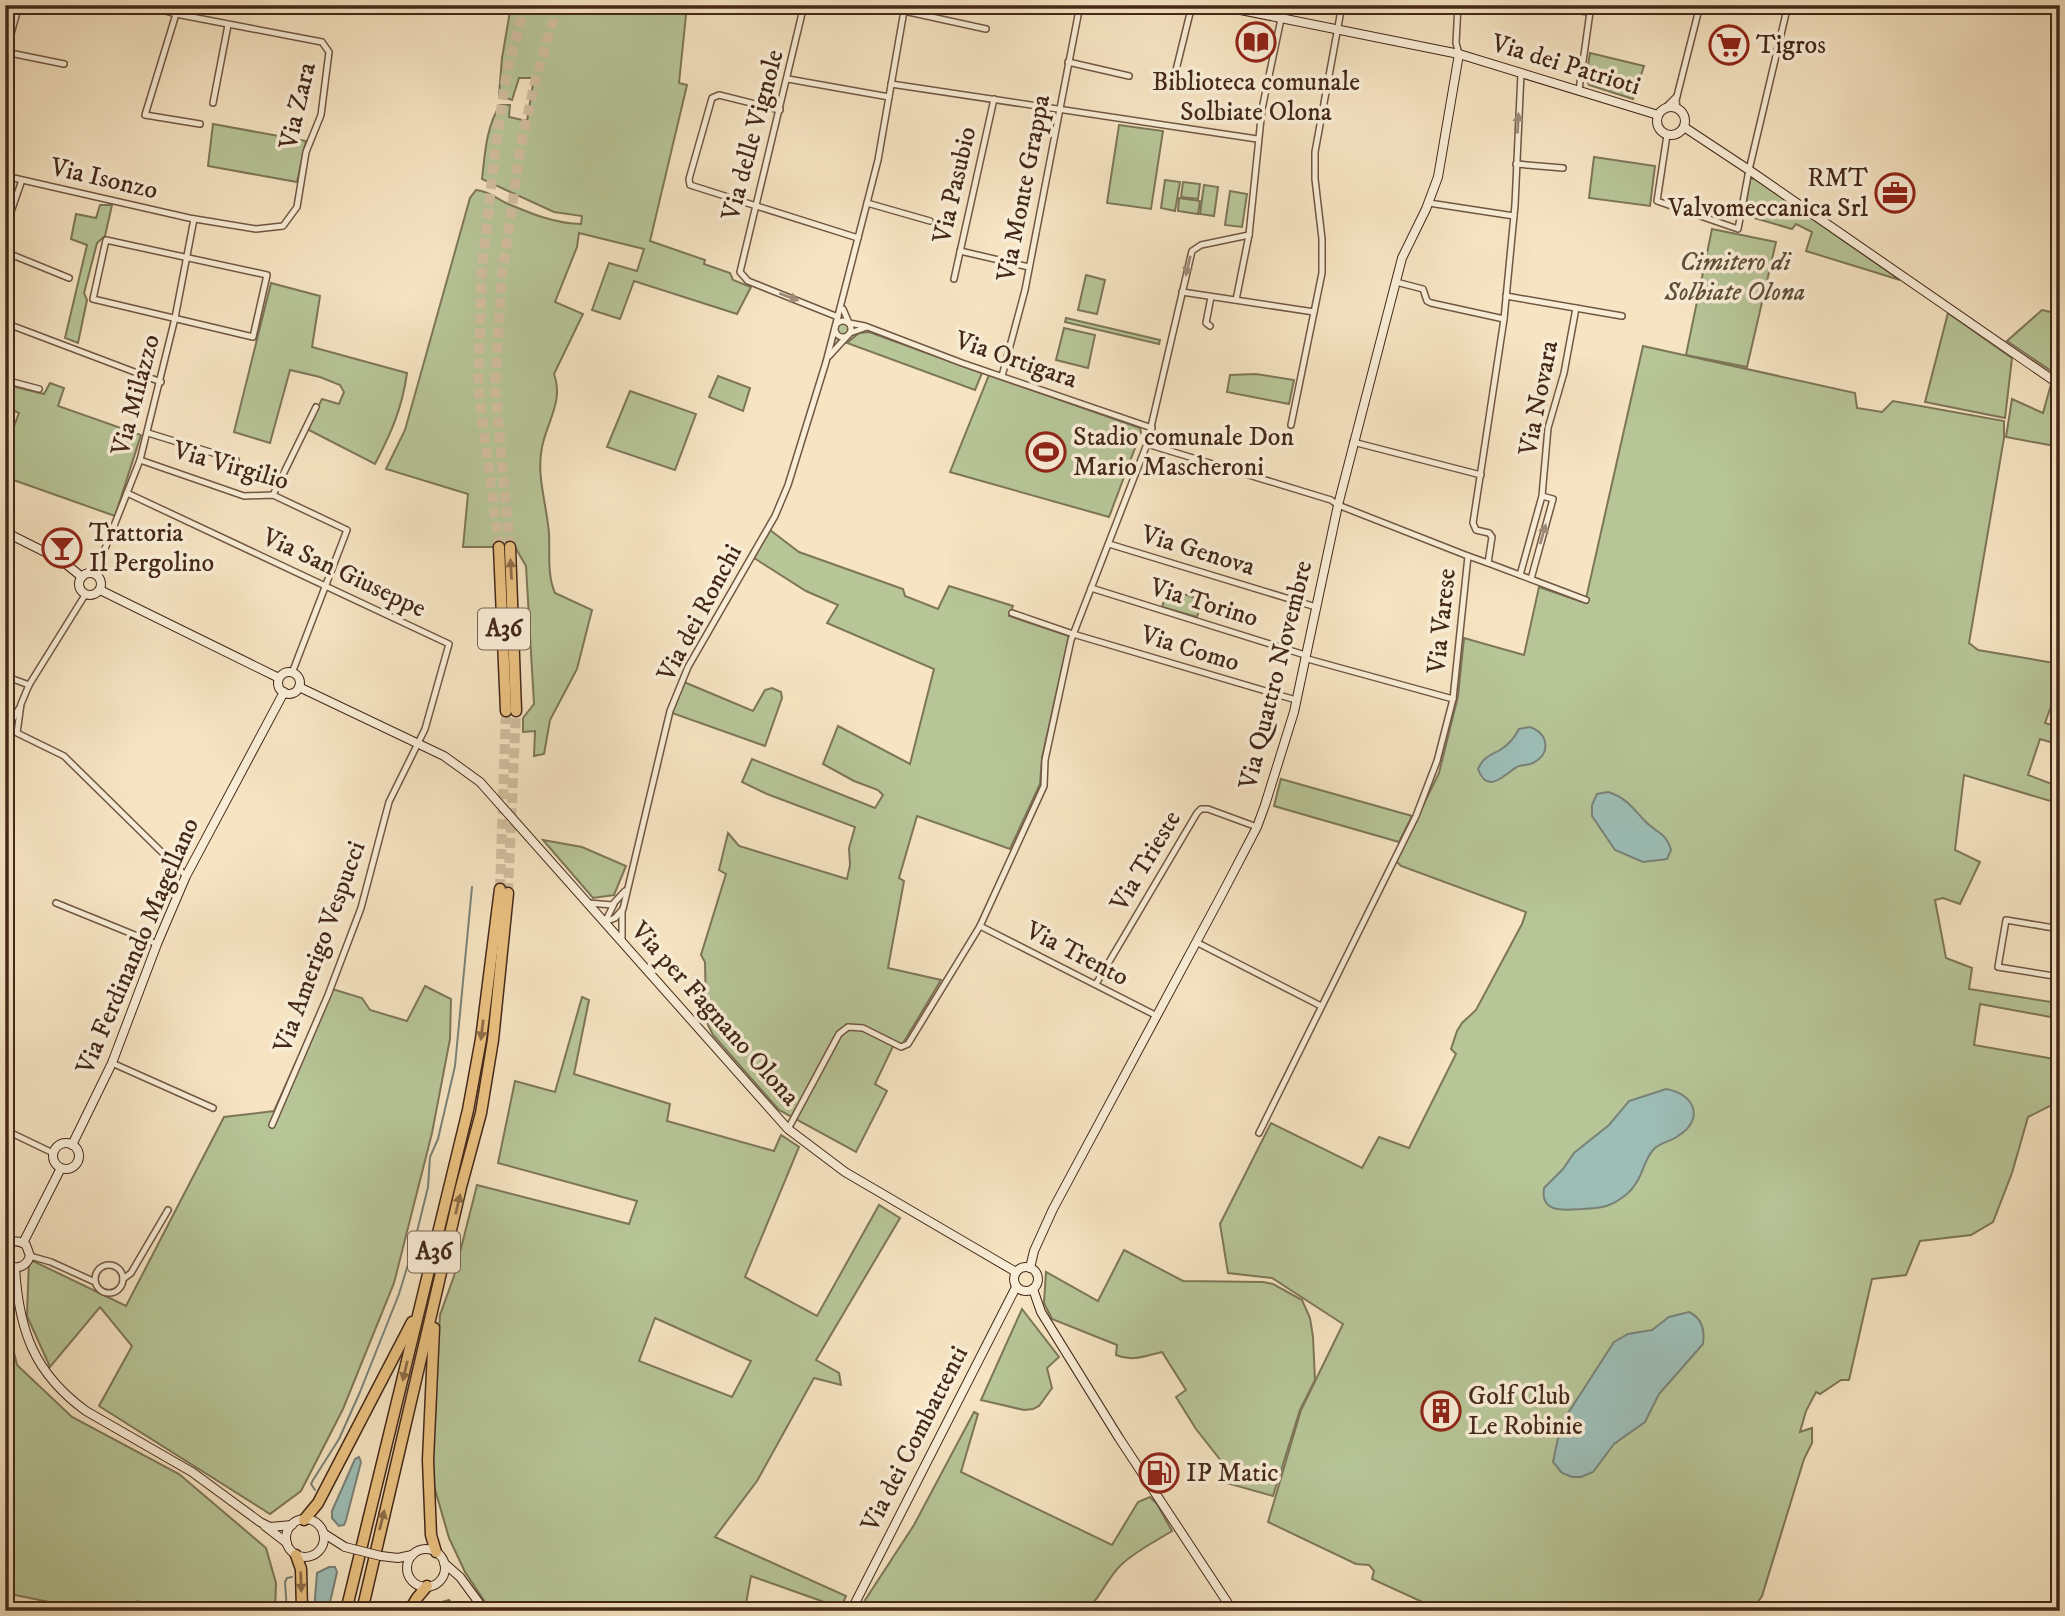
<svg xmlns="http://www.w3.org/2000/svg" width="2065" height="1616" font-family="'IM FELL DW Pica',serif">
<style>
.green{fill:#b7c597;stroke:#7d7658;stroke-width:2;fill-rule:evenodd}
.water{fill:#9dbeb7;stroke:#798278;stroke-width:2}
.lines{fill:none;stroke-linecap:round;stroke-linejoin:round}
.stream{stroke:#798278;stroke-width:2}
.highway-tunnel{stroke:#d2bea0;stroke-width:10;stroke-dasharray:10 5;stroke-linecap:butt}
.street-casing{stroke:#705743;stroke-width:8}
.secondary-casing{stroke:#432819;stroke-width:10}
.highway-casing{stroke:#432819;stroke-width:13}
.street{stroke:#f9edd7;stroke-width:5}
.secondary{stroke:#f9edd7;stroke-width:8}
.highway{stroke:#ebc281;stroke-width:10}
.secondary-bridge-casing{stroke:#432819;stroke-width:10;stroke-linecap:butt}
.secondary-bridge{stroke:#f9edd7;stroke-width:8}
.oneway{fill:#9e8a78}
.oneway2{fill:#8f6d48}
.labels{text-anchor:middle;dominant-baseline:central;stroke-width:7;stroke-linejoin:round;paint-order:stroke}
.shield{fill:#f9edd7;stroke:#7a6352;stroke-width:2}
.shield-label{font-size:24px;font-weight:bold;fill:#432819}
.poi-label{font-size:26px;fill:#432819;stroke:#f9edd7;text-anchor:start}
.street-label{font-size:26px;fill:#432819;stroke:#f9edd7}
.park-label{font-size:26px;font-style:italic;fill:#604f38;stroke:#f9edd7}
</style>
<rect width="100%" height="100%" fill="#f6e4c2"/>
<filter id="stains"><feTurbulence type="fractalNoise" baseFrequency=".00286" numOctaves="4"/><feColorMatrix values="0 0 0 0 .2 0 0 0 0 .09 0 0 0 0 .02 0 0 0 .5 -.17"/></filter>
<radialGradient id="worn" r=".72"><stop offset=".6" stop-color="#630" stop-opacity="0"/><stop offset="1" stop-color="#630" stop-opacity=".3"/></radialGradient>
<g class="green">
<path d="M511,5H687L679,83L687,85L650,241L705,260L704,264L730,273L733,280L751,287L737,314L634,281L620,319L592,310L609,263L637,271L644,249L579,233L577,247L555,302L583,314L554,374C564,400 547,422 542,447C536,476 547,505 549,534C550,554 547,575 555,593L592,610L577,669L550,720L544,754L534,756L535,731L523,732V718L534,704L526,566L515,547H463L468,494L386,469L405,430L470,198L476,190C489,191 495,198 506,203C530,213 555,224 581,224L582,216L554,212L482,179C485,154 486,127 500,105H510L509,117L527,121L534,78H519L512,100L499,95L502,58Z"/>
<path d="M1590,53L1644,66L1633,99L1589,85L1586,78Z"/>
<path d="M213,124L306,141L297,182L208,166Z"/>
<path d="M1119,125L1163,131L1151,209L1107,203Z"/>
<path d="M1594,157L1655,166L1650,206L1589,198Z"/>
<path d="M1754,178L1900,280L1806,251L1812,232L1796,224L1792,229L1744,215L1750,179Z"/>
<path d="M1165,180L1180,182L1175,211L1161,208Z"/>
<path d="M1183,182L1200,184L1198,199L1181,197Z"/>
<path d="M1204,185L1218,187L1214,216L1200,214Z"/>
<path d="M1230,191L1247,194L1242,227L1225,225Z"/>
<path d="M1179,198L1200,201L1198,214L1178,211Z"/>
<path d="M100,205H112L105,236L97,243L84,293L87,300L78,343L65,338L87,245L71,239L76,214L96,218Z"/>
<path d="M1712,229L1776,242L1747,367L1686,355Z"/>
<path d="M1086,275L1105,280L1097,314L1078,310Z"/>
<path d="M271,283L320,296L312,347L407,373C402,409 391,433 375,464L307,429L322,399L339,404L344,392L340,385L320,377L290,370L270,443L234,432Z"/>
<path d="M843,306L849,323L868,327L857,330L830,355Z"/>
<path d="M2042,310L2060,314V377L2007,341Z"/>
<path d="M1948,313L2012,358L2005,418L1925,402Z"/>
<path d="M1066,318L1160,340L1159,344L1065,322Z"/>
<path d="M1064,328L1095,335L1088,368L1056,360Z"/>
<path d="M869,332L982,373L975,390L847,343L859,333Z"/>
<path d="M1643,346L1855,393L1857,408L1882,412L1893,401L2004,421V438L1969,643L1978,650L2060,664V703L2053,701L2045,723L2060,727V745L2040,739L2028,775L2060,787V804L1964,775L1955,850L1980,862L1960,904L1943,898L1935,900L1946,958L1972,968L1969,989L2058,1003L2056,1018L1980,1004L1974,1045L2060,1060V1101L2028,1117L2012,1173L1993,1222L1971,1235L1920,1241L1906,1275L1872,1279L1849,1380H1841L1820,1394L1816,1392L1806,1411L1800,1432L1812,1428V1443L1804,1459L1762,1596L1752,1611H1442L1372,1579L1374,1571L1369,1565L1356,1564L1268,1522L1301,1410L1343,1324L1272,1278L1228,1273L1220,1224L1271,1123L1362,1168L1379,1137L1409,1148L1456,1054L1451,1049L1457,1031L1462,1023L1476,1010L1522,924L1526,912L1401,866L1397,862V859L1439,773L1458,696L1464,638L1524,655L1539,587L1585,603Z"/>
<path d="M1256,374L1294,380L1289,404L1227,392L1230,375Z"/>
<path d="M989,375L1140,428L1141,432L1109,517L950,472Z"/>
<path d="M718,376L750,388L743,411L709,397Z"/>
<path d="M50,383L64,388L58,406L141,435L115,516L5,477V450L19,413L5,406L12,386L44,394Z"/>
<path d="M2051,384L2060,390V447L2006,437L2012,399L2043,413Z"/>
<path d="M630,391L696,414L675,470L607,447Z"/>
<path d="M770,530L799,552L903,589L905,596L938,609L949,586L1013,606L1009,616L1069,636L1042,758L1040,784L1010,849L917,816L899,878L904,881L888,968L941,980L902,1045L894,1044L875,1084L887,1091L856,1152L779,1110L713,1035L708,1025L706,1010L705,962L701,955L726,874L719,870L728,833L739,846L847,879L850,865L849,848L855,827L767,794L742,782L752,759L875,808L883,795L878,790L854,781L823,764L838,726L910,764L934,669L827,623L838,605L806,591L754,558Z"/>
<path d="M1168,589L1202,600L1197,617L1162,607Z"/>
<path d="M684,682L753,711L765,690L772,688L781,692L782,698L765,746L672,713Z"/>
<path d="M1281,778V779L1412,816L1399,842L1274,806Z"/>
<path d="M543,840L582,847L626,866L614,895L593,898Z"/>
<path d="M425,986L451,999L450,1039L432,1133L394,1283L343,1409L301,1491L270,1514L99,1406L132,1346L100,1307L50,1367L27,1316L29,1259L126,1306L224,1117L274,1111L329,988L362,998L370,1010L407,1021Z"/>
<path d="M582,997L589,1000L574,1074L670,1104L667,1121L774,1151L781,1135L799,1147L745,1277L817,1316L879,1205L900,1218L816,1360L839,1373L841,1385L814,1378L757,1481L715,1537L846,1596L841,1608L751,1576L745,1609L748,1611H491L465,1572L449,1538L430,1472L440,1315L454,1276L477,1185L629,1224L637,1201L498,1163L515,1081L555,1092ZM655,1318L751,1361L732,1397L639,1361Z"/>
<path d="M1124,1250L1183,1281L1263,1282L1273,1284L1302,1300L1310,1318L1313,1337L1315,1380L1300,1410L1273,1496L1223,1482L1229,1471L1196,1429L1176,1397L1186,1390L1162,1352C1145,1356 1132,1362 1116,1355L1117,1345L1052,1319L1044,1303L1046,1272L1098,1301Z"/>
<path d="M1022,1309L1059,1357L1047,1368L1052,1388L1039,1406L1033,1409L1024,1410L981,1400Z"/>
<path d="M5,1314L17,1365L72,1417L179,1474L266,1548L276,1583L275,1611H156L138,1601L133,1603L128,1611H93L5,1593Z"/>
<path d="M974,1412L978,1414L961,1472L1112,1545L1138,1502L1150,1497L1157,1504L1172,1531C1156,1541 1136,1551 1122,1564C1108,1576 1097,1604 1085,1611H858L914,1525Z"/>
<path d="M449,1600L458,1611H423L425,1607Z"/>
</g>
<g class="water">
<path d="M1530,727C1549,734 1551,754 1533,763C1527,766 1522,764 1517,767C1504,774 1488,796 1478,769C1484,756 1490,756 1500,750C1508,745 1515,737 1519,729Z"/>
<path d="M1608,792C1625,797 1632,807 1644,820C1655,832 1667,833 1671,850L1667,859L1643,862L1615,850L1592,816V805L1597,794Z"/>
<path d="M1666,1089C1695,1094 1705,1119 1678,1136C1670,1142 1661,1142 1654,1149C1642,1161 1644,1179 1627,1194C1622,1198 1615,1203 1609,1205C1600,1209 1591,1208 1582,1209C1565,1210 1540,1214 1544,1188L1563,1169L1574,1153L1609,1125L1629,1101Z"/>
<path d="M1689,1312C1702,1318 1705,1330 1703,1344L1659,1394L1645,1422L1614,1444L1593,1472L1581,1477H1572L1562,1473L1553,1462C1556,1448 1558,1435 1563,1421L1614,1342L1628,1334L1652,1330L1669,1317Z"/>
<path d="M359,1457L361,1462L346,1520L344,1525L339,1526L332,1518V1511L355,1459Z"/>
<path d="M329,1567H335L337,1572L328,1611H314L317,1573Z"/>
</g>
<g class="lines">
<g class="stream">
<path d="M315,1490L311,1484L313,1480L339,1439L360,1392L399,1294L413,1248L428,1187L430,1157L438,1139L455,1066L472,887"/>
<path d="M287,1611L285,1582L287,1578L292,1577"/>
</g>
<g class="highway-tunnel">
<path d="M499,547L478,387L482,268L496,143L507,71L525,5"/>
<path d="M510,547L495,387L502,274L521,145L536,78L558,5"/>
<path d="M500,889L506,711"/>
<path d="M508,893L516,711"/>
</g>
<g class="street-casing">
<g id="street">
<path d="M804,5L740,272L748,281L838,317"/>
<path d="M1458,5L1456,43L1459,54"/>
<path d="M1523,5L1590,12"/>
<path d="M904,11L986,29"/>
<path d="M176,14L145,115L200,124"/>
<path d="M1272,17L1275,5"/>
<path d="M5,52L64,64"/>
<path d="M5,55L19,5"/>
<path d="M1068,62L1129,76"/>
<path d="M1176,70L1192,5"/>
<path d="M788,79L889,97"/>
<path d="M891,84L1257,139"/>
<path d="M1579,90L1591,5"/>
<path d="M213,103L228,25"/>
<path d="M1666,107L1677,96"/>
<path d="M1677,108L1676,100L1700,5"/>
<path d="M780,110L719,95L712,98L689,179L690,185L858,238"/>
<path d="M1667,135L1657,201L1738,229L1749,170L1788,5"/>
<path d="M1516,164L1563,168"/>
<path d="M5,176L189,218L256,229L283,226L297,207L306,152L321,115L329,52L322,42L176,14L144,5"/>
<path d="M867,203L930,221"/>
<path d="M1429,203L1514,216"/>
<path d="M5,229L22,180"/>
<path d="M106,240L267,275L253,337L93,299Z"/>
<path d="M960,251L1029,267"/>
<path d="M5,252L69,278"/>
<path d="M954,279L994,99"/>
<path d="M1396,282L1423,289L1427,301L1431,303L1504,319"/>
<path d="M1182,292L1314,312"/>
<path d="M1506,296L1622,316"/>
<path d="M1236,300L1249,235L1262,109L1281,19"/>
<path d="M843,309L849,323L865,326L962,363L1152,428"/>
<circle cx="843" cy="329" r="8"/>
<path d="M5,323L161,382"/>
<path d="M1210,326L1206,323L1211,297"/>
<path d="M829,356L850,333L867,327"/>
<path d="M1002,376L1025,290L1080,5"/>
<path d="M5,380L39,389"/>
<path d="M1291,425L1322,273V239L1315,179V152L1342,5"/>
<path d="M148,433L236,460"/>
<path d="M1353,442L1481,475"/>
<path d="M1147,444L1331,500L1338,505L1468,556"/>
<path d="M140,460L244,496L273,495L347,530L292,673"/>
<path d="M127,493L449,644L425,729L389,802L361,908L328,995L272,1125"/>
<path d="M273,495L316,407"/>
<path d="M1109,544L1316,607"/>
<path d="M1488,563L1586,600"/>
<path d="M95,574L140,460L175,318L194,219"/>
<path d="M1520,575L1542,496L1548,428L1564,373L1576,308"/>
<path d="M1531,579L1553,499L1542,496"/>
<path d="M1091,588L1305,655"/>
<path d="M85,595L29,685L21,704L17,733L64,756L186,876"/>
<path d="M1012,613L1073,634L1296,700"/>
<path d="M1304,658L1453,699"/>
<path d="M5,676L29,685"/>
<path d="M5,732L20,707"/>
<path d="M56,903L157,944"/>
<path d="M589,903L612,905L625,891"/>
<path d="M605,922L615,918L623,909L670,711L688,667L775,516L788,485L826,362L867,203L878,160L905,5"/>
<path d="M605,922L614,904"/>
<path d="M980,926L1157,1016"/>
<path d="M2060,929L2006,920L1998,967L2060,977"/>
<path d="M622,939V911"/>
<path d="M1196,942L1321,1006"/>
<path d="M1096,984L1197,813L1201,809H1208L1257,827"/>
<path d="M112,1063L213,1108"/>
<path d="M788,1129L839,1034L848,1027L863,1028L901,1047L908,1044L980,926L1044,786L1045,760L1071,640L1147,444L1192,251L1201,245L1249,235"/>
<path d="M5,1130L53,1153"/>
<path d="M1259,1133L1416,816L1437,761L1453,699L1468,556L1488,563L1492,537L1489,533L1476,530L1473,523L1504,319L1515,205L1521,73"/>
<path d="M30,1256L51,1262L95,1282"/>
<circle cx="109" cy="1279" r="14"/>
<path d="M123,1279L131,1273L168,1210"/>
</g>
</g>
<g class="secondary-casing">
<g id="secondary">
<path d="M1216,5L1459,54L1658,115"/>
<circle cx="1671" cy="121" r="14"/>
<path d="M1684,127L1749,170L2060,385"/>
<path d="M5,532L61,560L82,577"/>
<circle cx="90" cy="584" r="11"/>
<path d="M100,590L279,678"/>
<circle cx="289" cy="683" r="11"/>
<path d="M299,687L444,756L480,782L788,1129L845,1172L1016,1272"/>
<circle cx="66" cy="1156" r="13"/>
<path d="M72,1145L112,1063L157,944L186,876L284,692"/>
<path d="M23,1243L61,1168"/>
<path d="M5,1247C11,1240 19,1240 26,1245L30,1256C26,1268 14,1271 5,1262"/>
<circle cx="1026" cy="1279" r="12"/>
<path d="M15,1268C19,1331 34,1373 86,1411L192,1472L260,1522L270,1527L292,1525"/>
<path d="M1030,1268L1034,1251L1053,1209L1221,896L1257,827L1265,805L1294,712L1338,505L1402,258L1426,209L1438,177L1459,54"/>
<path d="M1033,1289L1041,1312L1119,1438L1233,1611"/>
<circle cx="305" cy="1538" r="19"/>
<path d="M265,1526L287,1543"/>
<path d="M323,1533L345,1547"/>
<circle cx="426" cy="1568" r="19"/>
<path d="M381,1556L398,1558L412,1555"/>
<path d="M444,1563L460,1577L485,1611"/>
<path d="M851,1611L1016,1287"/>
</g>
</g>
<g class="highway-casing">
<g id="highway">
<path d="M499,547L506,711"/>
<path d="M510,547L516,711"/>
<path d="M434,1328L428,1460L431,1535L436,1552"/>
<path d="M304,1520L318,1503L412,1322"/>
<path d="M296,1555L301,1569L302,1611"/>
<path d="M346,1611L468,1110L481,1039L500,889"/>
<path d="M362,1611L461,1187L481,1113L493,1040L508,893"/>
<path d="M409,1611L417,1598L427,1586"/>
</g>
</g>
<use href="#street" class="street"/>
<use href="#secondary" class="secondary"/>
<use href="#highway" class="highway"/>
<g class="secondary-bridge-casing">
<path id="secondary-bridge" d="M345,1547L381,1556"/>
</g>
<use href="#secondary-bridge" class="secondary-bridge"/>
</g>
<defs><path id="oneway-solid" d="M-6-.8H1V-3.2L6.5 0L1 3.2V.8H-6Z" transform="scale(1.75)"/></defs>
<g class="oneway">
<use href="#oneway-solid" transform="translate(1518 123) rotate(-87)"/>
<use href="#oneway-solid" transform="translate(1188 266) rotate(103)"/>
<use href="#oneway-solid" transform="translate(789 297) rotate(21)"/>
<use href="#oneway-solid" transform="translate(1543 534) rotate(-74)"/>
</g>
<g class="oneway2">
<use href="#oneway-solid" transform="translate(511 569) rotate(-93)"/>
<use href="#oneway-solid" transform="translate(482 1030) rotate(97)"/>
<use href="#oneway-solid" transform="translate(458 1204) rotate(-77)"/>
<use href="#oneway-solid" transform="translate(405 1371) rotate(103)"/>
<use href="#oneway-solid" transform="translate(382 1520) rotate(-76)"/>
<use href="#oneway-solid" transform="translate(301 1582) rotate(88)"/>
</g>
<defs>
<g id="library-ring" transform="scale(2.0125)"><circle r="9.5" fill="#f9edd7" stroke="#8f2418" stroke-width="1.5"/><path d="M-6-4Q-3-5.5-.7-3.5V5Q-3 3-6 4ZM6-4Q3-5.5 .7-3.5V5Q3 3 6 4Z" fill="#8f2418"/></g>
<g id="supermarket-ring" transform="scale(2.0125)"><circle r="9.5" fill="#f9edd7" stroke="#8f2418" stroke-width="1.5"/><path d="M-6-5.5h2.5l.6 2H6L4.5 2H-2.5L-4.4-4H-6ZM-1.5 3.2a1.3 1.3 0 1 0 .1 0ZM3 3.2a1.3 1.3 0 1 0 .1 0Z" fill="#8f2418"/></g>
<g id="office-ring" transform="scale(2.0125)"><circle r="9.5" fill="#f9edd7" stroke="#8f2418" stroke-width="1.5"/><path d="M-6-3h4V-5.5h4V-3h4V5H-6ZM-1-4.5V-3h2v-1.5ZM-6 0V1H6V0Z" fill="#8f2418"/></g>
<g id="stadium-ring" transform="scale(2.0125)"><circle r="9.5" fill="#f9edd7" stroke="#8f2418" stroke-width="1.5"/><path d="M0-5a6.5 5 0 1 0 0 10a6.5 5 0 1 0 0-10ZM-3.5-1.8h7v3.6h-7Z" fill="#8f2418"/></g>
<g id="bar-ring" transform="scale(2.0125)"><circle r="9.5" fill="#f9edd7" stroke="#8f2418" stroke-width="1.5"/><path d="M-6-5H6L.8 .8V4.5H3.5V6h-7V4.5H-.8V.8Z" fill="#8f2418"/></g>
<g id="building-ring" transform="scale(2.0125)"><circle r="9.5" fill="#f9edd7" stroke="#8f2418" stroke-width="1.5"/><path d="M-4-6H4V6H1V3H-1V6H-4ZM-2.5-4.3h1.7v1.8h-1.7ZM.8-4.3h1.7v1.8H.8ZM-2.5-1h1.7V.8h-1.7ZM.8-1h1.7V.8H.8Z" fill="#8f2418"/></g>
<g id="fuel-ring" transform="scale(2.0125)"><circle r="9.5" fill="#f9edd7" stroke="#8f2418" stroke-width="1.5"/><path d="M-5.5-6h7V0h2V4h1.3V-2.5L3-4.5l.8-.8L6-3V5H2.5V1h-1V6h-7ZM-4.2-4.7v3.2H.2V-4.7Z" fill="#8f2418"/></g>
</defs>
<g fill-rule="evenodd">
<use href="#library-ring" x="1256" y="42"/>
<use href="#supermarket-ring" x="1729" y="45"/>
<use href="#office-ring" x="1895" y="193"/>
<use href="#stadium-ring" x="1046" y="452"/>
<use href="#bar-ring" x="62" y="548"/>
<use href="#building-ring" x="1441" y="1411"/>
<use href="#fuel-ring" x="1159" y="1473"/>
</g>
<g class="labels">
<g class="shield">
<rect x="478" y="608.5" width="52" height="41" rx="5"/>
<rect x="408" y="1231.5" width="52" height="41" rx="5"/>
</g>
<g class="shield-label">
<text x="504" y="629">A36</text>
<text x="434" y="1252">A36</text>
</g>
<g class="poi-label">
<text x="1756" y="45">Tigros</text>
<text x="1256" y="82" text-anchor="middle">Biblioteca comunale<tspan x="1256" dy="30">Solbiate Olona</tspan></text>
<text x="1868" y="178" text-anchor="end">RMT<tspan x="1868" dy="30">Valvomeccanica Srl</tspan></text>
<text x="1073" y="437">Stadio comunale Don<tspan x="1073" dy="30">Mario Mascheroni</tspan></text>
<text x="89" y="533">Trattoria<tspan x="89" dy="30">Il Pergolino</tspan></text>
<text x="1468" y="1396">Golf Club<tspan x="1468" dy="30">Le Robinie</tspan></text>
<text x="1186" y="1473">IP Matic</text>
</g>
<g class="street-label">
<text transform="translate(1566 65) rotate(17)">Via dei Patrioti</text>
<text transform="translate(298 106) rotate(-77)">Via Zara</text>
<text transform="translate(753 135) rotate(-75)">Via delle Vignole</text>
<text transform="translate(104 179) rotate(13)">Via Isonzo</text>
<text transform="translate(955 185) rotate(-77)">Via Pasubio</text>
<text transform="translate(1024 188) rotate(-79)">Via Monte Grappa</text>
<text transform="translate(1016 360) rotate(19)">Via Ortigara</text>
<text transform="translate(136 395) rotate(-75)">Via Milazzo</text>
<text transform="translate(1539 398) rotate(-79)">Via Novara</text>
<text transform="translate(231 466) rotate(16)">Via Virgilio</text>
<text transform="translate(1198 551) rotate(17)">Via Genova</text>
<text transform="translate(344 573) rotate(25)">Via San Giuseppe</text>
<text transform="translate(1204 603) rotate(17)">Via Torino</text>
<text transform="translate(700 613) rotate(-62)">Via dei Ronchi</text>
<text transform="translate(1442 621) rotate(-84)">Via Varese</text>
<text transform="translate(1190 649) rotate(17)">Via Como</text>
<text transform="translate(1276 675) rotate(-76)">Via Quattro Novembre</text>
<text transform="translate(1146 861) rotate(-59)">Via Trieste</text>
<text transform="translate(138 946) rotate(-67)">Via Ferdinando Magellano</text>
<text transform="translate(320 947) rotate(-70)">Via Amerigo Vespucci</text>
<text transform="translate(1077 954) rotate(27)">Via Trento</text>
<text transform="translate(715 1014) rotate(48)">Via per Fagnano Olona</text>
<text transform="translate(915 1439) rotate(-63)">Via dei Combattenti</text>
</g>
<g class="park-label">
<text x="1735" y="262">Cimitero di<tspan x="1735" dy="30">Solbiate Olona</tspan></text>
</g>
</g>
<rect width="2065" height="1616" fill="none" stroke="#f6e4c2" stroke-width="28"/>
<rect x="7" y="7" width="2051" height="1602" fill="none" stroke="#432819" stroke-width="3.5"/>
<rect x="14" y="14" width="2037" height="1588" fill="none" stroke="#432819" stroke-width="2"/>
<rect width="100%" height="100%" filter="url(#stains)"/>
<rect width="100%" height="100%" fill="url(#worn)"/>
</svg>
